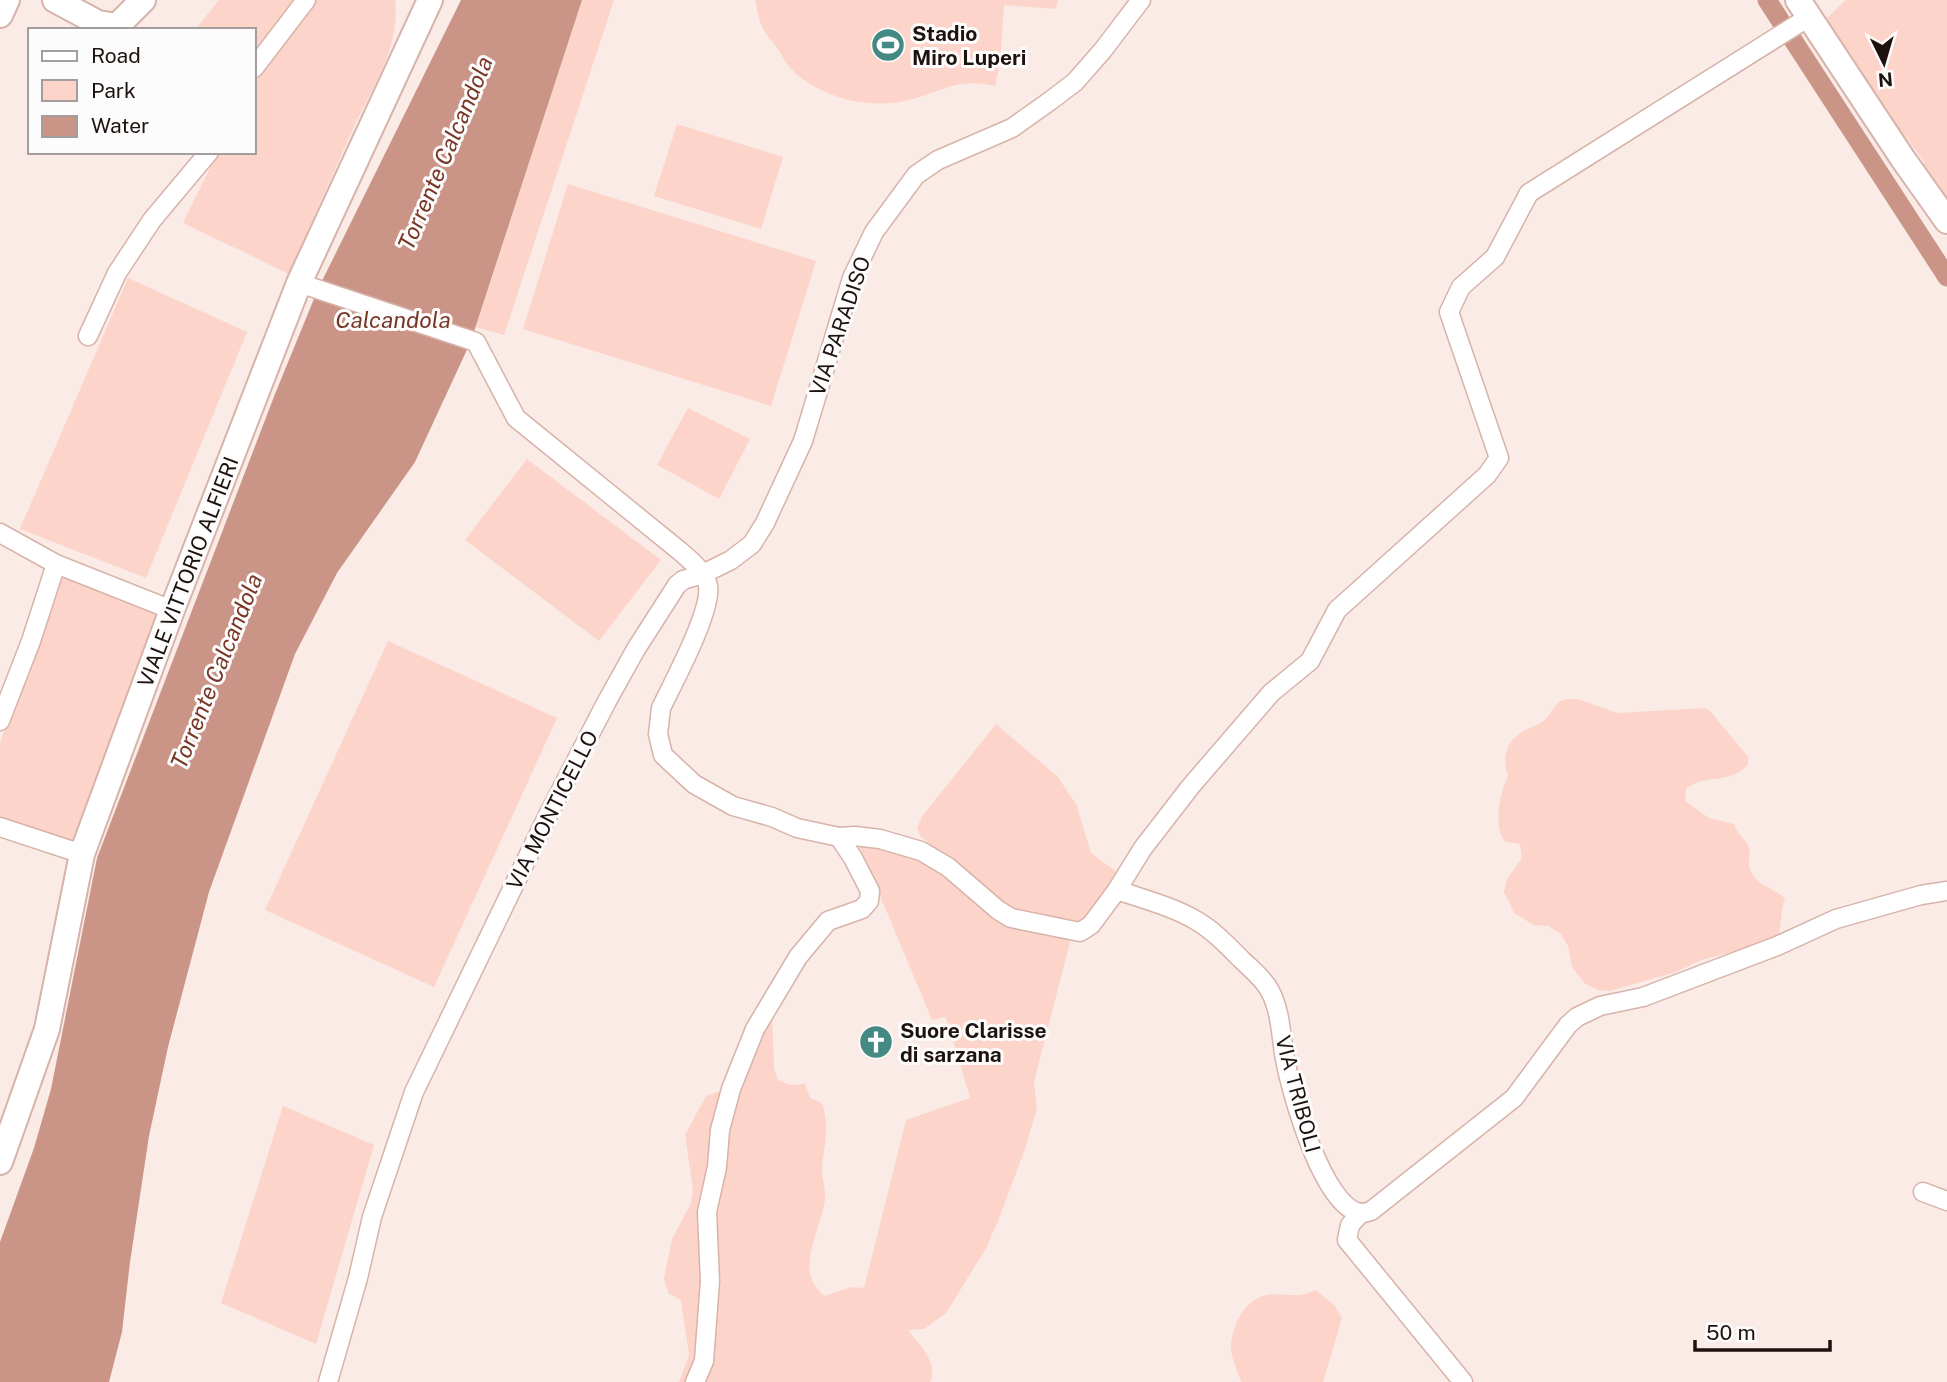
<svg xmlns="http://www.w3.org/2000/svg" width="1947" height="1382" font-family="'Public Sans',sans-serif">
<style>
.green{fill:#fcd4c9}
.water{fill:#ca9587}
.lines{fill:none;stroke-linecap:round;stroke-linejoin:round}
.canal{stroke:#ca9587;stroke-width:19}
.street-casing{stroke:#d7b3aa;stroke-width:21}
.secondary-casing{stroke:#d7b3aa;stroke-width:28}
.street{stroke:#fff;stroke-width:18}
.secondary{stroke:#fff;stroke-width:24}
.labels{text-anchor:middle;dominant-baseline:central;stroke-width:6;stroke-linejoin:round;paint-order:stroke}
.poi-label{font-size:21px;font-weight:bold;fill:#1e120e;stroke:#fcfcfc;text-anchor:start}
.street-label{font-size:21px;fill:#1e120e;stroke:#fcfcfc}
.water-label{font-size:23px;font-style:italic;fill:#793625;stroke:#fcfcfc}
</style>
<rect width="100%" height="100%" fill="#faebe7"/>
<g class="green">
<path d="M219,0H299L254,59V30H195Z"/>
<path d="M314,0H395C401,48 371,89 352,131C331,178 310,226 289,274L183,223L218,152H254V80L260,68Z"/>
<path d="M582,0H614L504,335L476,327Z"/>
<path d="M755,0H1058L1056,9L1004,5L1000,63L995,86C959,78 945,90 913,99C873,111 822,99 792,70C786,64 782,55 777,48C772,41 765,34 762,26C758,18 757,8 755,0Z"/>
<path d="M1846,0H1947V208L1922,168L1924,162L1906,137L1898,135L1823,22Z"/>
<path d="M677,124L783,157L761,229L654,196Z"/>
<path d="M568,184L816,261L771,406L523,329Z"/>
<path d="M128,278L247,332L146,578L20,529Z"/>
<path d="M688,408L750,439L719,499L657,465Z"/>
<path d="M527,459L661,560L599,641L465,540Z"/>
<path d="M58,573L162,612L75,846L0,821V743Z"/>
<path d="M388,641L557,718L434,987L265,910Z"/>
<path d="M1565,699H1578L1617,713L1706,708L1711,712L1748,757V764C1732,785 1704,773 1686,789L1685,801L1709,818L1734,824C1737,834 1746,839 1749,848C1752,861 1743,865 1757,880C1765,888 1777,890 1785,899C1779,915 1783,924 1777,938L1752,947L1701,960L1676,972L1609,991L1599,990L1585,984L1572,967L1568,946L1561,934L1548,926L1534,925L1514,913L1504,892L1507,879L1522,858L1520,844L1506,842C1492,829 1500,792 1508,776C1502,758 1505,743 1522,732C1530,727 1539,726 1546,719C1553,711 1554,703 1565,699Z"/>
<path d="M996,724L1057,776L1076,804L1091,853L1118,873L1083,923H1076L1011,909L920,836L917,827L923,815Z"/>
<path d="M858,843L880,845L927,862L961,885L1066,937L1070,942L1034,1082L1037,1108L1025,1149L998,1221L985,1250L946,1313L924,1329L908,1330C920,1346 938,1361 930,1382H679L689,1355L681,1300L669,1294L664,1279L672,1239L691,1203L693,1190L685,1135L706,1096L741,1084L772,1015L774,1069L778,1080L791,1085L805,1084L810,1098L822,1103C830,1126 824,1145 822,1168C822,1179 826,1190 825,1200C821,1232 792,1272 825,1296L851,1287L864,1288L906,1120L970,1098L946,1017L932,1020Z"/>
<path d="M283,1106L374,1145L316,1344L221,1303Z"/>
<path d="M1316,1290L1335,1306L1342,1318L1323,1382H1241C1238,1372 1232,1360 1231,1350C1230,1329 1244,1298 1268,1295C1289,1292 1293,1300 1316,1290Z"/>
</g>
<path class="water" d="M461,0H582L471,341L415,462L337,573L295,654L209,892L168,1047L149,1136L130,1262L122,1332L109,1382H0V1242L34,1148L51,1089L97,858L275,394L318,289Z"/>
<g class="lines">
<path class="canal" d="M1767,0L1947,277"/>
<g class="street-casing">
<g id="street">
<path d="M254,68L306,0"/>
<path d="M299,283L476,342L516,418L681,552C691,561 706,573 708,586C712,611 673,683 661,708L658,734L663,755L694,784L733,806L772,817L797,828L839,837L855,836L880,839L921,851L948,867L998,910L1011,918L1080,932L1091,925L1117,890C1143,899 1174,907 1197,921C1214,931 1228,946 1242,960C1251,969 1264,979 1270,991C1281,1011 1281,1038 1285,1059C1291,1092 1323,1208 1361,1213C1364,1213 1368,1212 1371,1211L1514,1098L1568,1025L1577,1017L1600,1006L1643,997L1777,946L1836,919L1921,895L1947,891"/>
<path d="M88,336L117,273L152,220L209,152"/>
<path d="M0,533L56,564L172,610"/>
<path d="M0,721L31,641L56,564"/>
<path d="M0,827L82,854"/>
<path d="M1117,890L1143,848L1191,786L1271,693L1310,661L1337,610L1487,475L1499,458L1449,312L1461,287L1495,257L1529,193L1809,17"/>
<path d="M1923,1192L1947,1201"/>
<path d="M1361,1213L1350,1225L1347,1240L1463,1382"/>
<path d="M328,1382L358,1278L372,1217L414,1092L546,819L606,703L636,649L677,585L683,580L703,574L731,560L752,544L765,523L803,441L852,278L874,232L916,175L938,160L1012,128L1050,101L1075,82L1103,50L1141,0"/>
<path d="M695,1382L704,1361L710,1281L707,1212L717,1167L720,1130L731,1089L755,1029L798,957L828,921L862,909L869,901L870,891L853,858L839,837"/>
</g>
</g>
<g class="secondary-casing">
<g id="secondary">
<path d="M55,0L98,23L117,26L143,0"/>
<path d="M1798,0L1903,159L1947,221"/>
<path d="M0,15L7,0"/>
<path d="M0,1162L47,1029L82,854L172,610L299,283L430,0"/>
</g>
</g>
<use href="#street" class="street"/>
<use href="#secondary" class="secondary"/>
</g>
<defs>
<g id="stadium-disc" transform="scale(1.75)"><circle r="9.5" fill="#448a82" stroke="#fcfcfc"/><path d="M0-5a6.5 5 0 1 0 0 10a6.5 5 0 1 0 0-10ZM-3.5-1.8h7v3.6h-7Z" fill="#fff"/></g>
<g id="church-disc" transform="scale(1.75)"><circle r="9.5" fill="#448a82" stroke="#fcfcfc"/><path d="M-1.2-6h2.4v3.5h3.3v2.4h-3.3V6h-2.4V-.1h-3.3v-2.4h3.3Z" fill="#fff"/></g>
</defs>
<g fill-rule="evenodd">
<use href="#stadium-disc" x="888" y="45"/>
<use href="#church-disc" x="876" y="1042"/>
</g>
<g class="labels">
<g class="poi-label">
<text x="912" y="33">Stadio<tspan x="912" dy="24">Miro Luperi</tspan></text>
<text x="900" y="1030">Suore Clarisse<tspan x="900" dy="24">di sarzana</tspan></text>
</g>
<g class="street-label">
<text transform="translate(840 326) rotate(-71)">VIA PARADISO</text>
<text transform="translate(188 572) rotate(-69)">VIALE VITTORIO ALFIERI</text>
<text transform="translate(552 810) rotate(-63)">VIA MONTICELLO</text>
<text transform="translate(1298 1094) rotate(75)">VIA TRIBOLI</text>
</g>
<g class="water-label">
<text transform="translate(445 153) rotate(-67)">Torrente Calcandola</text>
<text x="393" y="319">Calcandola</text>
<text transform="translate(216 671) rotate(-68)">Torrente Calcandola</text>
</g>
</g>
<rect x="28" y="28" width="228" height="126" fill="#fcfcfc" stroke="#a39e9d" stroke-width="2"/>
<rect x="42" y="51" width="35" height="10" fill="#ffffff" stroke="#a39e9d" stroke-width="2"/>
<text x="91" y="63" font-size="21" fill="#1e120e">Road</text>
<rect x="42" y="80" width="35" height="21" fill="#fcd4c9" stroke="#a39e9d" stroke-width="2"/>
<text x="91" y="98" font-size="21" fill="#1e120e">Park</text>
<rect x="42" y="116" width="35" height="21" fill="#ca9587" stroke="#a39e9d" stroke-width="2"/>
<text x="91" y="133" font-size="21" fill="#1e120e">Water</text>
<g transform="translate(1884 63) rotate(175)" stroke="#fcfcfc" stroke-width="5" paint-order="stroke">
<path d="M0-5L12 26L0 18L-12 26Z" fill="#1e120e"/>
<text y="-10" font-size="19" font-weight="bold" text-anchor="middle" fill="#1e120e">N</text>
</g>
<path d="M1695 1340v10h135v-10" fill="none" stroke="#1e120e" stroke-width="3.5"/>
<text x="1706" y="1340" font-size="21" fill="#1e120e" stroke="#fcfcfc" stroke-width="5" paint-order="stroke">50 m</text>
</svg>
